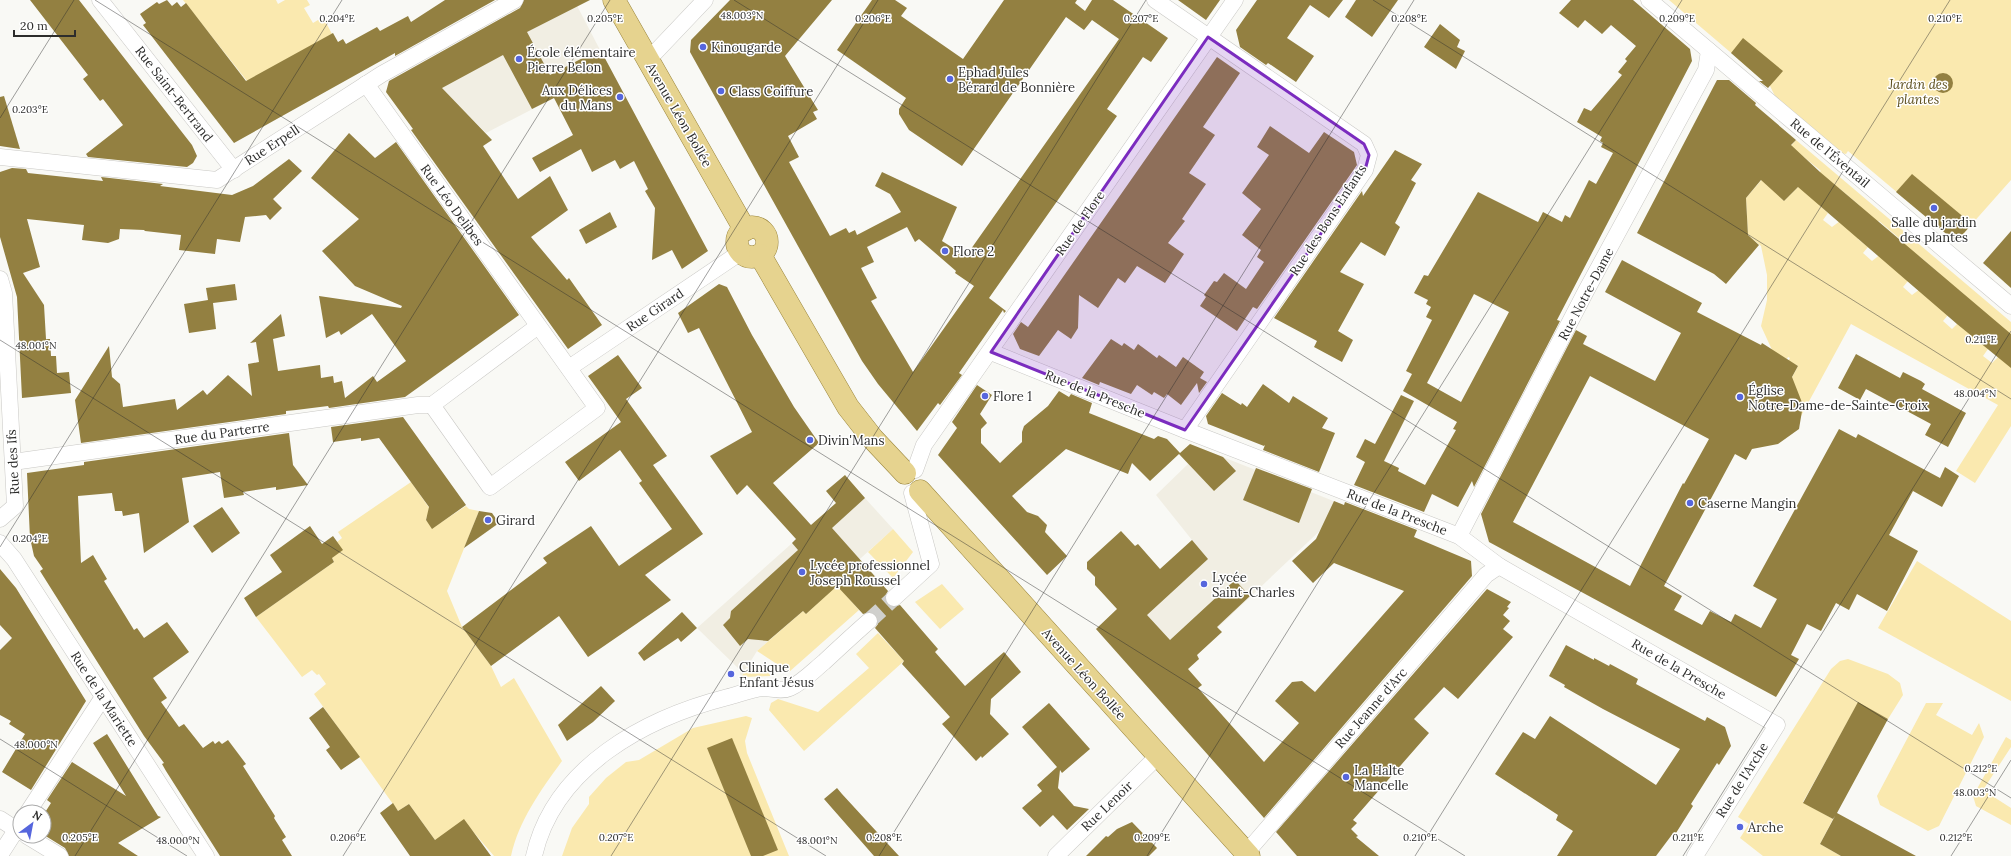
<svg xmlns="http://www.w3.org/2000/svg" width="2011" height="856" font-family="Lora,serif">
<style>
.built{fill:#f1eee3}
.green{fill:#fae9af;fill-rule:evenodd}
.building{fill:#938041;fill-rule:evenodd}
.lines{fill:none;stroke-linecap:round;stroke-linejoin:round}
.street-tunnel{stroke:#d0d0cd;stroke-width:16;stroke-dasharray:16 8;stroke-linecap:butt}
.street-casing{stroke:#c9c8c5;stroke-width:17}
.primary-casing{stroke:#9b863c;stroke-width:23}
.street{stroke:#fff;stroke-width:16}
.primary{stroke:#e6d38f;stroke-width:22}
.marked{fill:#7b2cbf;fill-opacity:0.2;stroke:#7b2cbf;stroke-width:3;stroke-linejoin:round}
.ticks{fill:none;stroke:#2d2d2c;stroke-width:1;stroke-opacity:0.45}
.poi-dot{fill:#5666dd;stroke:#fff;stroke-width:1.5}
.labels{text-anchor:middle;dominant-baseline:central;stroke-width:3;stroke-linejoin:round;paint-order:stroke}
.poi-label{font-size:13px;fill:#2d2d2c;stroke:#fff;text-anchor:start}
.park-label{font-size:13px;font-style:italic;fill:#5e501e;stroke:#fff}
.street-label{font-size:13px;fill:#2d2d2c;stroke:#fff}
.ticks-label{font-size:10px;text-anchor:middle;fill:#2d2d2c;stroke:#fff;stroke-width:3;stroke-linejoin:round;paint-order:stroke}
</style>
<rect width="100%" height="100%" fill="#f9f9f5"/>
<g class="built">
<path d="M540,0H574L610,69L486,133L460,107L413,70Z"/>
<path d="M1190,444L1346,506L1151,691L1096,629L1192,540L1156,495L1188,464L1179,454Z"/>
<path d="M855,487L893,529L830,586L817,603L806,614L803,611L757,651L741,677L739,669L697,628Z"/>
</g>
<g class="green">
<path d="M183,0H276L278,4L285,0H307L310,5L304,8L313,23L323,17L332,34L247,81Z"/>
<path d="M1669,0H2011V180L1956,242L1848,151L1846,154L1835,152L1805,128L1801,118L1776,98L1770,86Z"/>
<path d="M1796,140L2011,322V334L1988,349L1983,356L1992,363L1998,357L2011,359V426L1975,483L1956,471L1998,405L1851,324L1801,416L1787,387L1798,366L1788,361L1790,358L1788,357L1787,359L1773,352L1761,326L1767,300V275L1761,246L1748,235L1746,198ZM1800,154L1821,171L1798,187L1784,201L1780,197L1788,189ZM1839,188L1860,206L1832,227L1823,220L1828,213L1819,205ZM1879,221L1900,239L1872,261L1863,253L1868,247L1858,239ZM1919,256L1940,274L1912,295L1903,287L1908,281ZM1959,290L1970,300L1958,323L1952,329L1943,321L1948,315Z"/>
<path d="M411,482L432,512L427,516L426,520L431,526L434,527L466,506L469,509L479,511L447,591L462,627L491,666L501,687L514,678L562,761C541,790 519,820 511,856H494L470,828L435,840L409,804L398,811L314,694L326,684L319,674L317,675L312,670L302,677L256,617L334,562L332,558L337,542L342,538L338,532Z"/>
<path d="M893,529L913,552L893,578L868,552Z"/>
<path d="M1917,561L2011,621V701L1878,628Z"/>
<path d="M942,584L964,609L940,629L915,602Z"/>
<path d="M837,585L859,610L789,672L757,651L803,611L806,614Z"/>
<path d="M878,633L904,661L804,751L769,710L771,703L778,699L818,712L869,668L856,654Z"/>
<path d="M1848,659L1888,674L1900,683L1903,695L1888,719L1858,703L1803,802L1833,819L1820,844L1841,856H1763L1740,838L1749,824L1738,817L1831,669L1840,661Z"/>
<path d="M751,662L765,669L771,676L741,677Z"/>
<path d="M1926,703H1943L1936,715L1972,735L1979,723L1984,737L1939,826L1928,831L1880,805L1877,796Z"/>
<path d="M746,716L752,718L745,741L747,753L789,856H562L572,828L589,804V797L606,778L626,762L639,760L693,728Z"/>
<path d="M2006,737L2011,740V747L1983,790L2011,808V825L1976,806L1973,796Z"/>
</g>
<g class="building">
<path d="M30,0H79L192,145L197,156L193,163L187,167L88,157L86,154L123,125L103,99L100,101L83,79L88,75Z"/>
<path d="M167,0L172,6L177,2L181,7L186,3L246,81L333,33L338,42L343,39L346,44L377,27L380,31L408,16L411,22L445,0H495L395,56V53L234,143L143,25L146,23L140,14L157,2L159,4Z"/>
<path d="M524,0H590L527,32L550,75L600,49L708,251L682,269L672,250L652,260L655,208L645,191L648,189L634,161L620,169L615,160L592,172L581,149L540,172L532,158L573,135L554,98L532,109L503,55L442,88L492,140L483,146L518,199L550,176L568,210L531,237L567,280L569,278L602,325L568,349L411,130L413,129L386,92L389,81L520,8Z"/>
<path d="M730,0H832L785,56L818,110L813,112L817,119L788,136L799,157L789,162L830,236L846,228L849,233L855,230L857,235L901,212L890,194L875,186L882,172L957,207L942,241L966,256L1119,39L1092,20L1084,30L1066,17L962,166L909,130L899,114V109L906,98L837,50L872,0H895L907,8L901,16L963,59L1004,0H1077L1075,3L1085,11L1092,0H1113L1168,38L1151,62L1143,57L1107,109L1117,116L989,298L1006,311L1004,313L1003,310L959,373L962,375L940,405L938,403L917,431L878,384L862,361L690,52L691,40ZM907,227L915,242L919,239L956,271L955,273L974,286L913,372L871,301L877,298L861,268L874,262L867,247Z"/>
<path d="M1178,0H1220L1206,20Z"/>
<path d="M1257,0H1343L1329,18L1310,5L1287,38L1314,56L1296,82L1268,63L1266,65L1240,47L1236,30Z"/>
<path d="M1356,0H1398L1372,37L1345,17Z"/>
<path d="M1571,0H1633L1690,49L1692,61L1557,320L1560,321L1474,487L1472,481L1458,507L1432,494L1424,512L1354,485L1365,462L1356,457L1365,439L1375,444L1401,395L1414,401L1384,461L1399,468L1398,471L1425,485L1456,430L1453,429L1457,422L1403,391L1412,374L1406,371L1432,320L1426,317L1431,307L1426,304L1428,300L1414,293L1424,275L1428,276L1478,192L1538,222L1543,212L1562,222L1565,215L1570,218L1589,180L1596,184L1613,153L1601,147L1603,143L1600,141L1602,137L1577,122L1584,108L1591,111L1622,75L1618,72L1627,61L1625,59L1636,46L1611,25L1602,34L1585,20L1578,28L1559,13ZM1474,294L1509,312L1461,402L1427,383Z"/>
<path d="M1440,24L1460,40L1457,47L1465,51L1456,69L1424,47Z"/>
<path d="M1743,38L1783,71L1768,88L1759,81H1763L1731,53Z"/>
<path d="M1217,57L1240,73L1203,127L1215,135L1189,173L1206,184L1182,219L1185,221L1168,243L1184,254L1165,283L1137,266L1125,283L1118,278L1098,308L1079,295L1078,328L1071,339L1058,330L1039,356L1020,349L1013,334L1021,322L1028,327Z"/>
<circle cx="1943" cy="83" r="10"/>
<path d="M1717,80H1729L1756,103L1755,105L1796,140L1791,145L1820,172L2011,334V368L1957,324L1798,187L1784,201L1761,180L1746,198L1748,235L1759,245L1726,284L1714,274L1637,233Z"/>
<path d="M4,96L20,149L0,146V97Z"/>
<path d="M1270,126L1309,153L1324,132L1354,152L1357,165L1257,309L1253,307L1237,331L1200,306L1206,297L1204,295L1214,281L1217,282L1224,273L1246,289L1264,262L1257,257L1261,250L1242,235L1261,209L1242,193L1269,155L1257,147Z"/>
<path d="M349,133L375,158L396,142L519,315L405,397L329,408L328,406L296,410L286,411V414L81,443L75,400L109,346L112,377L120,384L123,407L175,399L177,410L203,390L207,395L228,375L252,396L248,364L259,362L256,342L250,343L281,314L285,336L273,339L278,371L320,365L321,378L333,376L334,383L342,381L345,398L373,376L377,382L406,361L372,314L341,335L339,331L326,338L319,296L401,308L402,306L355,286L322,251L359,219L311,178Z"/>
<path d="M1395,150L1422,164L1411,180L1416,183L1395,223L1400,227L1385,256L1361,242L1340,272L1364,284L1338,331L1353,340L1342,362L1314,347L1317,341L1274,318L1362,191L1363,196Z"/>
<path d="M289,159L302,171L273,199L282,208L270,220L266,215L245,217L240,242L217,239L215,254L179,250L181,235L145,231L144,230L120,229L119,239L108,243L82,240L84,225L27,219L40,267L23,273L44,305L46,339H50L51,356H56L57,373L69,372L71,393L22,398L17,297L0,237V172L12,168L26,169L28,173L103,181L101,177L163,184L160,186L232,195L253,186Z"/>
<path d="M1912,174L1972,224L1956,242L1896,192Z"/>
<path d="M610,212L617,227L586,244L579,230Z"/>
<path d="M2011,231V288L1983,263Z"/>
<path d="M1622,260L1702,303L1697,312L1761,345L1762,343L1798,366L1792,377L1803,405L1799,429L1778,444L1752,449L1746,460L1735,454L1664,586L1682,596L1674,610L1702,625L1710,611L1731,622L1735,614L1761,628L1777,599L1753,586L1839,429L1856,438L1858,434L1940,478L1945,467L1959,476L1942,507L1913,491L1889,535L1918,551L1887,611L1857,594L1849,610L1836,603L1821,631L1807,624L1791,655L1799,659L1776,697L1489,542L1481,514L1576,330L1587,336L1583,344L1655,381L1681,333L1605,292ZM1590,376L1709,439L1684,484L1683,483L1630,586L1513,522Z"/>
<path d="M235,284L237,300L213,303L216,329L189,333L184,304L208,300L206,288Z"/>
<path d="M719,284L727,287L752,335L794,407L819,443L773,483L811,525L836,503L826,491L845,475L865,498L832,528L888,591L885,596L887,604L892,607L900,605L938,649L935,652L965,686L1004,652L1021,672L991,699L990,714L1009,734L982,758L981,756L976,761L942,724L950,717L902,664L904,661L875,628L878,624L876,615L872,612L863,614L837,586L806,614L803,611L768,641L748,639L740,646L723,625L730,618L731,611L798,550L792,543L796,539L747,485L737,495L710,456L752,432L699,328L688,333L678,313Z"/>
<path d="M1111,339L1122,346L1124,343L1134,350L1138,344L1157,358L1159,355L1176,367L1183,357L1204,372L1200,378L1207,382L1199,393L1197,383L1181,405L1167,394L1164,398L1154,392L1152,395L1137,385L1131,394L1100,382L1099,385L1082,378Z"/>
<path d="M1856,354L1900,378L1903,372L1921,381L1925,384L1922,389L1966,413L1948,447L1925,435L1931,424L1866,389L1860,400L1838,388Z"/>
<path d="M618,355L642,388L626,399L667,456L653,465L703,534L645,575L671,600L588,657L559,616L491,666L462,627L547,563L543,558L591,526L619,566L672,529L639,483L642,481L620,450L579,481L565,462L621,422L588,376Z"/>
<path d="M1263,384L1289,403L1293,396L1328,418L1322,428L1335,433L1319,472L1263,450L1265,445L1264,446L1208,424L1206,416L1222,393L1241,405L1242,403L1247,407Z"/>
<path d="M977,385L992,395L980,414L987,423L981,429V443L1000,463L1022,442V432L1024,426L1048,406L1059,391L1069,397L1071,394L1092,403L1089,413L1154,439L1158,436L1167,439L1180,453L1190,444L1223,457L1236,471L1214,491L1179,454L1150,481L1132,463L1128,474L1066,449L1012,496L1027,512L1038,516L1047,525L1045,532L1067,556L1047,575L938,455L957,428L952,422Z"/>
<path d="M403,417L466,505L432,529L426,520L429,507L379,438L361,441V438L333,442L331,427Z"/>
<path d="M289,433L293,465L308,485L276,490V487L243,492L244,495L224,498L220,472L182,478L189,522L144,553L139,513L123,516L122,511H115L112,493L78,496L81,563L93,555L107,579L104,581L134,630L137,628L144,638L167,622L189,652L153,678L167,698L161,702L179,727L184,724L203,748L213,741L215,744L219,741L222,744L228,740L246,764L243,766L275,816L274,818L286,837L282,840L292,856H220L166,771L162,764L164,763L144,736L40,571L43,569L34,556L30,538L27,473L84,465V462Z"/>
<path d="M1256,468L1312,489L1299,523L1243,500Z"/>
<path d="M1334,501L1344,505L1345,502L1417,530L1414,537L1471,561L1472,576L1264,818L1096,629L1117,609L1095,585V577L1087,569V562L1121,531L1135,546L1138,544L1160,569L1192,540L1208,559L1147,615L1170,640L1235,580L1250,596L1217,627L1222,632L1197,655L1199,659L1188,669L1202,685L1198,688L1264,762L1299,723L1275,701L1292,682L1302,681L1315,692L1404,591L1334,563L1313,583L1292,561L1316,539Z"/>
<path d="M222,507L240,533L212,553L193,526Z"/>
<path d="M479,511L492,513L499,523L464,548Z"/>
<path d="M310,526L322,544L333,536L343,550L332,558L334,562L256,617L244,598L282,572L270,555Z"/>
<path d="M0,569L16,588L86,701L31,790L2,772L25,734L9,724L11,721L0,715V650L12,638L0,625Z"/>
<path d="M1487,589L1511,602L1507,607L1509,608L1503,615L1510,621L1503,629L1513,637L1458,699L1444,687L1414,719L1429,733L1353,820L1357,823L1351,829L1358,836L1356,837L1379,856H1297L1276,832Z"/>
<path d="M682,612L697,628L681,642L678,638L644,661L638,653Z"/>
<path d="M1566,645L1594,660V658L1609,666L1610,664L1638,679L1636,684L1705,721L1707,717L1725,727L1731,746L1719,765L1717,763L1691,804L1693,806L1676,833L1674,832L1656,856H1557L1573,831L1556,820L1558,815L1495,774L1523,732L1535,739L1550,716L1656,785L1680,749L1603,709L1564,687L1565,685L1549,676Z"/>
<path d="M601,686L615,701L593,722L567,741L558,725Z"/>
<path d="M1858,702L1888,719L1837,813L1916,856H1841L1820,844L1835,816L1833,819L1803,803Z"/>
<path d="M1049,703L1090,749L1062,773L1060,770L1058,788L1074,806L1089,809L1067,830L1053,815L1040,827L1022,808L1042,791L1037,785L1057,767L1022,727Z"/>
<path d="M323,707L360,757L341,770L326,750L330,747L309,718Z"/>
<path d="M107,734L158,816L161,817L118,843L138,856H69L65,848L44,835V814L51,803L47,800L72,762L126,796L93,743Z"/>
<path d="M732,738L778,850L763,856H751L707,748Z"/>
<path d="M837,788L842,794L899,856H874L824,799Z"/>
<path d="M393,803L398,811L409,804L435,840L464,819L491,856H410L380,813Z"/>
<path d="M1132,822L1157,848L1149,856H1086L1106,836L1108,837L1117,829Z"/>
</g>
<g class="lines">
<path class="street-tunnel" d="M869,621L894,598"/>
<g class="street-casing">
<g id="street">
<path d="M100,0L234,170"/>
<path d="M1155,0L1364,144L1369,155L1365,170L1185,430"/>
<path d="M1649,0L2011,306"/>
<path d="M648,60L705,0"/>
<path d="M366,84L597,408L490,487L432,405"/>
<path d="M0,157L217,180L382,74L515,0"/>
<path d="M0,279L4,293L15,506L0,519"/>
<path d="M991,352L1185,430L1459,536L1499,566L1777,725L1695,856"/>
<path d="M569,368L741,252"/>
<path d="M432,405L538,326"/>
<path d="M13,462L418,405H432"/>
<path d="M915,470L924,445L1235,0"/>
<path d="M1459,536L1586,291L1706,70L1709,51"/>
<path d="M0,543L14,559L206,856"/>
<path d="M894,598L931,564L912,493"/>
<path d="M28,812L103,697"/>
<path d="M0,819L20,832"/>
<path d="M27,836L60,856"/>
<path d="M1246,853L1486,575L1499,566"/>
<path d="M0,855L20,824"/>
<path d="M534,856C554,767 645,718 728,697C739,694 752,689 763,688C772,688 781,692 790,688C803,682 813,671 824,662C839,648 854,634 869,621"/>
<path d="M1056,856L1158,756"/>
</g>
</g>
<g class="primary-casing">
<g id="primary">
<path d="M614,0L745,230"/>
<circle cx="752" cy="242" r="15"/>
<path d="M760,255L848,407L873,439L905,473"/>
<path d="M920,491L1249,856"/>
</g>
</g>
<use href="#street" class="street"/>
<use href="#primary" class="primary"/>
</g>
<path class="marked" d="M1208,37L1364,144L1369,155L1365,170L1185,430L991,352Z"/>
<path class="ticks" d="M95,0L1465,856M734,0L2011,798M1373,0L2011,399M0,118L74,0M0,340L826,856M0,547L342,0M0,739L187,856M75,856L610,0M343,856L878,0M611,856L1146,0M879,856L1414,0M1147,856L1682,0M1415,856L1950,0M1683,856L2011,331M1951,856L2011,760"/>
<g class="poi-dot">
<circle cx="703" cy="47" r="4"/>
<circle cx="519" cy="59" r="4"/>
<circle cx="950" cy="79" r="4"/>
<circle cx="721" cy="91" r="4"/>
<circle cx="620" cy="97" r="4"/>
<circle cx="1934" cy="208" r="4"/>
<circle cx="945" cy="251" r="4"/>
<circle cx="985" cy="396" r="4"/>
<circle cx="1740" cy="397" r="4"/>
<circle cx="810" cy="440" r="4"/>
<circle cx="1690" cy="503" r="4"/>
<circle cx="488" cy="520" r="4"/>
<circle cx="802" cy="572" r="4"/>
<circle cx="1204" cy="584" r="4"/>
<circle cx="731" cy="674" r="4"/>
<circle cx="1346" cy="777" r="4"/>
<circle cx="1740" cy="827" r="4"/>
</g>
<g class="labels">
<g class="poi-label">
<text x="711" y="47">Kinougarde</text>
<text x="527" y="52">École élémentaire<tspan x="527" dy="15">Pierre Belon</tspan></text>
<text x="958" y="72">Ephad Jules<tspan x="958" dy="15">Bérard de Bonnière</tspan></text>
<text x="612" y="90" text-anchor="end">Aux Délices<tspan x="612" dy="15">du Mans</tspan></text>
<text x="729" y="91">Class Coiffure</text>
<text x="1934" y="222" text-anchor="middle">Salle du jardin<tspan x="1934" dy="15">des plantes</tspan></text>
<text x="953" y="251">Flore 2</text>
<text x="1748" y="390">Église<tspan x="1748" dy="15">Notre-Dame-de-Sainte-Croix</tspan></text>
<text x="993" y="396">Flore 1</text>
<text x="818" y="440">Divin'Mans</text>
<text x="1698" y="503">Caserne Mangin</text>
<text x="496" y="520">Girard</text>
<text x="810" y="565">Lycée professionnel<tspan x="810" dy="15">Joseph Roussel</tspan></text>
<text x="1212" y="577">Lycée<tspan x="1212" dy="15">Saint-Charles</tspan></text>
<text x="739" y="667">Clinique<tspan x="739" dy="15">Enfant Jésus</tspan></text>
<text x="1354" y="770">La Halte<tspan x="1354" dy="15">Mancelle</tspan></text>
<text x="1748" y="827">Arche</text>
</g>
<g class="park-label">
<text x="1918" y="84">Jardin des<tspan x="1918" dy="15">plantes</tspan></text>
</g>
<g class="street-label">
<text transform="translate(174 94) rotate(52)">Rue Saint-Bertrand</text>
<text transform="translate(679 115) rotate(60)">Avenue Léon Bollée</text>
<text transform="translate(272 145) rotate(-33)">Rue Erpell</text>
<text transform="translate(1830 153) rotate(40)">Rue de l'Éventail</text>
<text transform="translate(452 205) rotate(54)">Rue Léo Delibes</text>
<text transform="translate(1328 220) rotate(-57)">Rue des Bons Enfants</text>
<text transform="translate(1080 223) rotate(-55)">Rue de Flore</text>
<text transform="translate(1586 294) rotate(-62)">Rue Notre-Dame</text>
<text transform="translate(655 310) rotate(-34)">Rue Girard</text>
<text transform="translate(1095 394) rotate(22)">Rue de la Presche</text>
<text transform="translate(222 433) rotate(-8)">Rue du Parterre</text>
<text transform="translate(13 462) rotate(-93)">Rue des Ifs</text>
<text transform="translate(1397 512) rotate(21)">Rue de la Presche</text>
<text transform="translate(1679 669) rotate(30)">Rue de la Presche</text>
<text transform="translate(1084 674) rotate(48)">Avenue Léon Bollée</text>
<text transform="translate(104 699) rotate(57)">Rue de la Mariette</text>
<text transform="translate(1371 708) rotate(-49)">Rue Jeanne d'Arc</text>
<text transform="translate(1742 780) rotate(-58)">Rue de l'Arche</text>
<text transform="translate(1107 806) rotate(-44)">Rue Lenoir</text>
</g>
</g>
<g class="ticks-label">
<text x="742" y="19">48.003°N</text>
<text x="337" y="22">0.204°E</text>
<text x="605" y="22">0.205°E</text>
<text x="873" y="22">0.206°E</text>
<text x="1141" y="22">0.207°E</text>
<text x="1409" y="22">0.208°E</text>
<text x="1677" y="22">0.209°E</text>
<text x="1945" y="22">0.210°E</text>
<text x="30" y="113">0.203°E</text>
<text x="1981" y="343">0.211°E</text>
<text x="36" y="349">48.001°N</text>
<text x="1975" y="397">48.004°N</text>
<text x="30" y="542">0.204°E</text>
<text x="36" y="748">48.000°N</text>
<text x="1981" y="772">0.212°E</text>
<text x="1975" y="796">48.003°N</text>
<text x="80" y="841">0.205°E</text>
<text x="348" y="841">0.206°E</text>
<text x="616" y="841">0.207°E</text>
<text x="884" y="841">0.208°E</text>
<text x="1152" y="841">0.209°E</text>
<text x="1420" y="841">0.210°E</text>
<text x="1688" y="841">0.211°E</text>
<text x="1956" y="841">0.212°E</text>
<text x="178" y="844">48.000°N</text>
<text x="817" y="844">48.001°N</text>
</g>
<g transform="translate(32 824) rotate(32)"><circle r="19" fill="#ffffff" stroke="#ababab"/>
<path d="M0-3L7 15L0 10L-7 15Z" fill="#5666dd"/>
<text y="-6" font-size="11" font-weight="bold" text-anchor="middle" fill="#2d2d2c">N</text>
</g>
<path d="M14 30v6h61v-6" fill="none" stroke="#2d2d2c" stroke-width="2"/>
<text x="20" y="30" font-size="12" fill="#2d2d2c" stroke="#ffffff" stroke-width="3" paint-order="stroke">20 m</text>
</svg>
